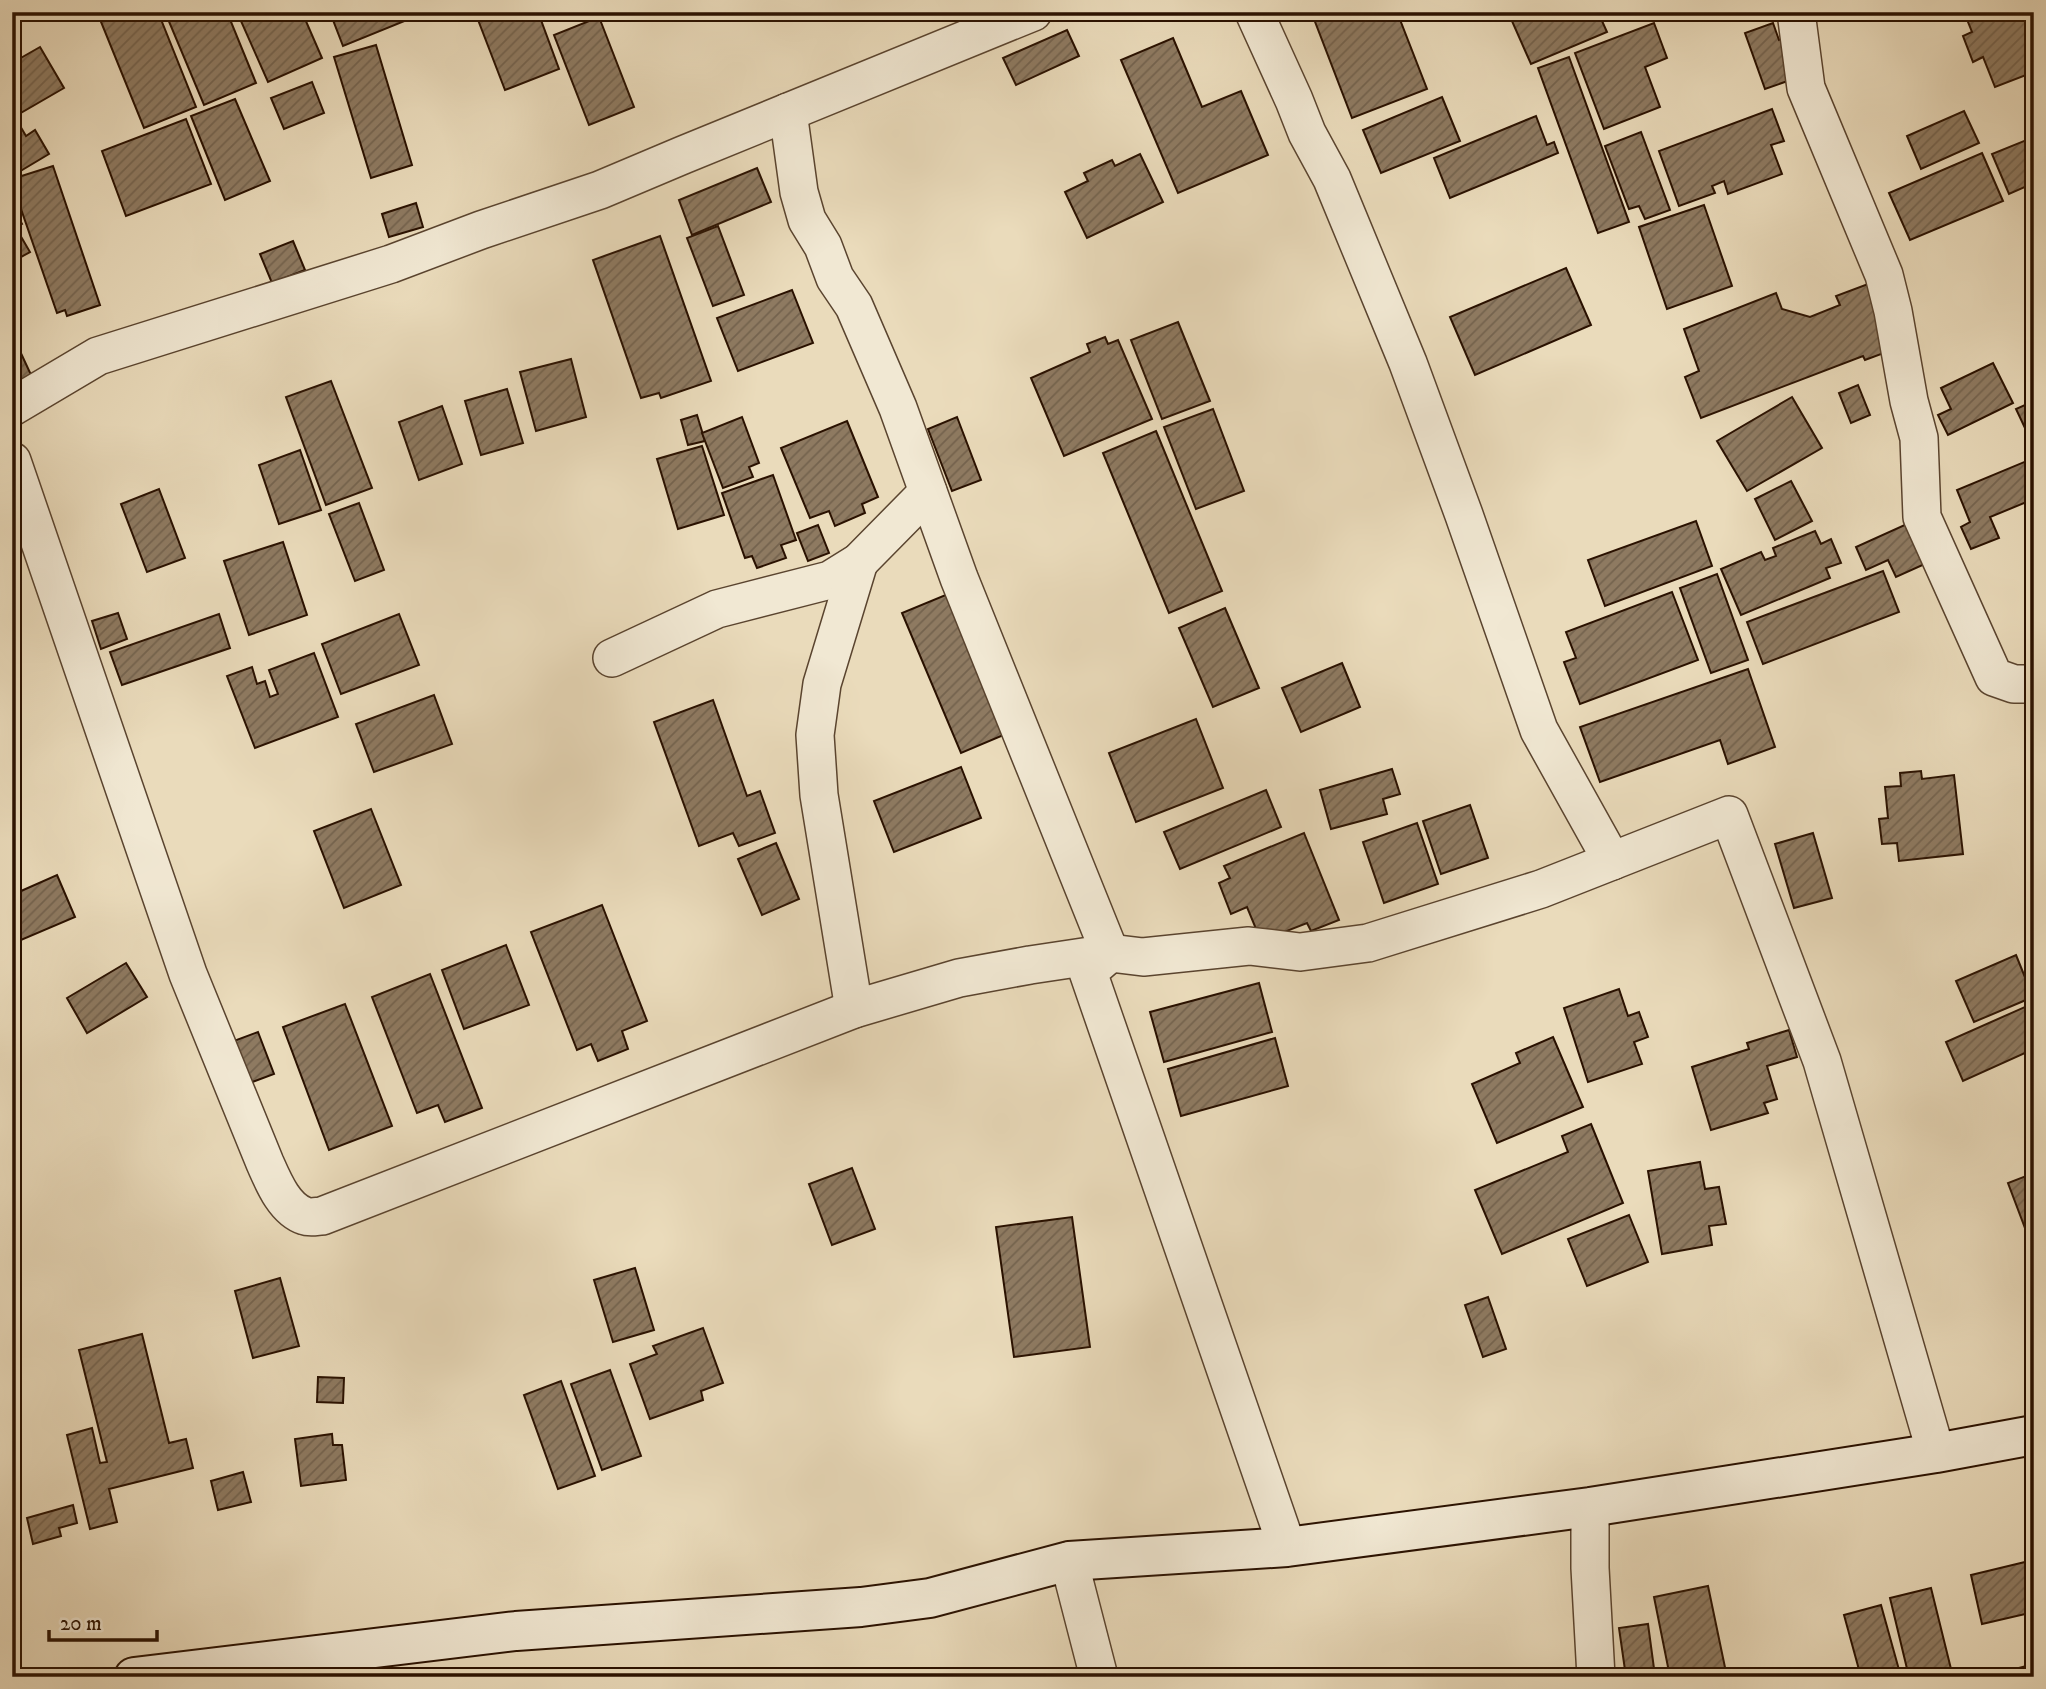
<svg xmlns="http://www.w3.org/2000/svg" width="2046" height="1689" font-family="'IM FELL DW Pica',serif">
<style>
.building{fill:url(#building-hatch);stroke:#2a1100;stroke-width:2}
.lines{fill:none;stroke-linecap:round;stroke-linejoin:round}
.street-casing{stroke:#5a442f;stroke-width:40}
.secondary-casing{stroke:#2a1100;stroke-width:42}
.street{stroke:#f1e8d3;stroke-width:37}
.secondary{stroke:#f1e8d3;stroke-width:38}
</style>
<defs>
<pattern id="building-hatch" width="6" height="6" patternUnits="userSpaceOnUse" patternTransform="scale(1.75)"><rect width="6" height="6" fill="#8e7a61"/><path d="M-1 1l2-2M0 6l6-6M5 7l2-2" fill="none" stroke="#74634e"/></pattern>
</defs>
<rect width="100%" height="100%" fill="#eadbbb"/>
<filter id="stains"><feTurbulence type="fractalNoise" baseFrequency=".00286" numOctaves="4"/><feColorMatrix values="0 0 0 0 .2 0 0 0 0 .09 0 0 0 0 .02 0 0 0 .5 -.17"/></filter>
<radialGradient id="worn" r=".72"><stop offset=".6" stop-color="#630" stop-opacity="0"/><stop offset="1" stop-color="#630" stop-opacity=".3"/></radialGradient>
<g class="building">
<path d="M97,12H158L196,107L144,128Z"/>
<path d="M165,12H227L256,83L204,105Z"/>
<path d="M237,12H302L322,58L268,82Z"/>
<path d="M339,12H410L412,18L343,46L333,20L341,17Z"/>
<path d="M475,12H538L559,69L505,90Z"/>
<path d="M1333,12H1397L1427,89L1352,118L1314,19Z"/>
<path d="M1508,12H1598L1607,32L1531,64Z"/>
<path d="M1964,12H2034V72L1995,87L1983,57L1973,62L1963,36L1972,32Z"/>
<path d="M599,17L634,107L589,125L554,35Z"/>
<path d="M1654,23L1667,58L1645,67L1660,107L1604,129L1575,53Z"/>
<path d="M1773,23L1779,40L1788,36L1802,76L1765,89L1745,33Z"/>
<path d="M1067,30L1079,56L1016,85L1003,58Z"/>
<path d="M1173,38L1202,107L1241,91L1268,155L1178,193L1121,60Z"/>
<path d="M376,45L412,165L371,178L334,57Z"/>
<path d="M40,47L64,88L12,118V63Z"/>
<path d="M1569,57L1629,222L1598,233L1538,68Z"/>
<path d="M312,82L324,113L284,129L271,98Z"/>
<path d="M1442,97L1460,141L1381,173L1363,130Z"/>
<path d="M235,99L270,181L225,200L191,116Z"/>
<path d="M1772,109L1784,141L1771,145L1782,174L1728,194L1724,181L1712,186L1715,193L1679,206L1659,151Z"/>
<path d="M1964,111L1979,143L1921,169L1907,136Z"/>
<path d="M1536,116L1547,145L1554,142L1558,153L1450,198L1434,158Z"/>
<path d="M16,119L26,136L35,130L49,154L12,176V122Z"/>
<path d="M186,119L211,184L126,216L102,151Z"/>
<path d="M1641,132L1670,210L1645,219L1639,206L1629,209L1605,146Z"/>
<path d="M2034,137V183L2009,194L1992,154Z"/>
<path d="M1982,153L2003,201L1910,240L1889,193Z"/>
<path d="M1140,154L1163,202L1087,238L1065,192L1088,181L1084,173L1112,160L1115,166Z"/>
<path d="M53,166L100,305L67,316L65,310L57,313L12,183V179Z"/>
<path d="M757,168L771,202L692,235L679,200Z"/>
<path d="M416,203L423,227L389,237L382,214Z"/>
<path d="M1704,205L1732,286L1667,309L1639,227Z"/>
<path d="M12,206L22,224L16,228L30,252L12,262Z"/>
<path d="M718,226L744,295L713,306L687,238Z"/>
<path d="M660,236L711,381L661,398L659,393L641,398L593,260Z"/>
<path d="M293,241L305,270L272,283L260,254Z"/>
<path d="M1566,268L1591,325L1475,375L1450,317Z"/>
<path d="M1868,284L1892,350L1865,360L1863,356L1701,418L1685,377L1699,371L1684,329L1776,293L1782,309L1810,317L1840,305L1836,296Z"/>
<path d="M792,290L813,343L738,371L717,318Z"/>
<path d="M1178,322L1210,401L1162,419L1131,340Z"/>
<path d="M1105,337L1108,344L1118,340L1152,419L1064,456L1031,378L1090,352L1087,344Z"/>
<path d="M19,349L32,377L12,386V351Z"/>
<path d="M571,359L586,417L536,431L520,372Z"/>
<path d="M1993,363L2013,403L1948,435L1938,415L1951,409L1941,388Z"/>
<path d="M331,381L372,488L326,505L286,397Z"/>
<path d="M1858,385L1870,415L1851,423L1839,393Z"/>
<path d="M507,389L523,443L481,455L465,401Z"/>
<path d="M1792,397L1822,448L1747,491L1717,441Z"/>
<path d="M2034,401V447L2016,409Z"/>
<path d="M442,406L462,464L419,480L399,422Z"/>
<path d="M1213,409L1244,491L1196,509L1164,427Z"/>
<path d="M697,415L705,441L688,445L681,420Z"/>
<path d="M742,417L759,463L749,467L753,477L723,488L702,433Z"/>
<path d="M957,417L981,480L952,491L928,429Z"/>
<path d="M847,421L878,497L862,504L865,513L835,526L829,511L810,518L781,448Z"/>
<path d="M1156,431L1222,591L1169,613L1103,453Z"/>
<path d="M702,446L724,515L678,529L657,459Z"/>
<path d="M300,450L321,510L279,524L259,465Z"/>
<path d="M2034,458V499L1990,517L1999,538L1971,549L1961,527L1970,522L1957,490Z"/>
<path d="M773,475L796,540L781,545L786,558L757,568L752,556L745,558L722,493Z"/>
<path d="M1791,481L1812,521L1775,540L1755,499Z"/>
<path d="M159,489L185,558L147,572L121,504Z"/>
<path d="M359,503L384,570L355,581L329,514Z"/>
<path d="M1696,521L1712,566L1605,606L1588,560Z"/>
<path d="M1909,523L1927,563L1896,577L1888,560L1866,570L1856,547Z"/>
<path d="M818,525L829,553L808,561L797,533Z"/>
<path d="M1815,531L1821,544L1831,539L1841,563L1826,568L1830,578L1741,615L1721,569L1761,552L1765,560L1776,556L1773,548Z"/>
<path d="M283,542L307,615L249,635L224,561Z"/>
<path d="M1883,571L1899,612L1763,664L1747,622Z"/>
<path d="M1717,574L1748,660L1711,673L1680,588Z"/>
<path d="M1672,592L1698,660L1580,704L1564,662L1576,658L1566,632Z"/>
<path d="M948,594L1006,734L961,753L902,613Z"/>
<path d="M1225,608L1259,688L1213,707L1179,628Z"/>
<path d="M118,613L127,639L101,649L92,621Z"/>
<path d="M219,614L230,648L122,685L110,652Z"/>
<path d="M399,614L419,665L341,694L322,644Z"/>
<path d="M314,653L338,717L255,748L227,676L252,667L257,684L265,681L270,697L278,694L269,670Z"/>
<path d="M1342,663L1360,707L1301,732L1282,688Z"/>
<path d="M1748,669L1775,747L1728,764L1720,740L1600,782L1580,727Z"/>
<path d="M434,695L452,744L374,772L356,724Z"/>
<path d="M713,700L747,796L760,791L775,833L739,846L733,833L699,846L654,722Z"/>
<path d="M1196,719L1223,788L1136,822L1109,753Z"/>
<path d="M961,767L981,818L894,852L874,801Z"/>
<path d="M1392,769L1400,794L1383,799L1387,814L1331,829L1320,790Z"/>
<path d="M1921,771L1922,779L1954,775L1963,854L1899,861L1897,843L1882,844L1879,819L1888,818L1885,787L1901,786L1900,773Z"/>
<path d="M1266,790L1281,827L1180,869L1164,832Z"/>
<path d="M1470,805L1488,858L1441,874L1423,821Z"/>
<path d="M371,809L401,885L344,908L314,831Z"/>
<path d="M1417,823L1438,884L1384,903L1363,842Z"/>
<path d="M1304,833L1339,920L1311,931L1307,923L1261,941L1247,907L1231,914L1219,883L1230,878L1224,866Z"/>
<path d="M1813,833L1832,898L1794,908L1775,844Z"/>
<path d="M776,843L799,899L762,915L738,859Z"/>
<path d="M57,875L75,917L14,943L12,938V895Z"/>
<path d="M602,905L647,1021L622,1031L628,1049L598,1061L591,1044L577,1050L531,932Z"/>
<path d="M506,945L529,1005L464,1029L442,970Z"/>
<path d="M2016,955L2033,997L1974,1022L1956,981Z"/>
<path d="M126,963L147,997L87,1033L67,998Z"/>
<path d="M430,974L482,1108L445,1122L438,1105L417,1113L372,997Z"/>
<path d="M1259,983L1272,1032L1164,1062L1150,1012Z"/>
<path d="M1619,989L1628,1016L1639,1012L1648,1037L1634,1042L1642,1064L1588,1082L1564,1008Z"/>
<path d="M2034,1003V1049L1963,1081L1946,1042Z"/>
<path d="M345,1004L392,1126L329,1150L283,1027Z"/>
<path d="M1789,1030L1797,1057L1767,1066L1777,1099L1764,1103L1768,1113L1711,1130L1692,1067L1749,1049L1747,1043Z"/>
<path d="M258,1032L274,1074L247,1084L231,1042Z"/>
<path d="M1553,1037L1583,1107L1497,1143L1472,1084L1520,1063L1516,1053Z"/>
<path d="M1275,1038L1288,1086L1181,1116L1168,1069Z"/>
<path d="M1591,1124L1623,1203L1502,1254L1475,1190L1568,1152L1562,1136Z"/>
<path d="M1700,1162L1705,1189L1719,1187L1726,1224L1709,1226L1712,1245L1662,1254L1648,1171Z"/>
<path d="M852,1168L875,1229L832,1245L809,1184Z"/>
<path d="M2034,1173V1252L2008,1183Z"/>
<path d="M1629,1215L1648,1262L1587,1286L1568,1239Z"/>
<path d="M1072,1217L1090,1347L1014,1357L996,1227Z"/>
<path d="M635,1268L654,1330L613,1342L594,1280Z"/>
<path d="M280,1278L299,1346L253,1358L235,1291Z"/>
<path d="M1488,1297L1506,1349L1483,1357L1465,1305Z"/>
<path d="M703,1328L723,1383L701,1391L703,1400L650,1419L630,1364L657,1354L653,1346Z"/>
<path d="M142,1334L169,1443L186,1439L193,1468L109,1489L117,1522L90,1529L67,1435L92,1428L100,1463L107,1462L79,1350Z"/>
<path d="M610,1370L641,1456L602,1470L571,1384Z"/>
<path d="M318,1377L344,1378L343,1403L317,1402Z"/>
<path d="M561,1381L595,1476L558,1489L524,1395Z"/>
<path d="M332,1434L333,1445H342L346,1480L301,1486L295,1439Z"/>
<path d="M243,1472L251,1502L218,1510L211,1481Z"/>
<path d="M73,1505L77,1523L59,1528L61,1536L33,1544L27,1518Z"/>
<path d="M2025,1562L2034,1600V1612L1982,1624L1971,1575Z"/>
<path d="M1708,1586L1727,1677H1670L1654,1597Z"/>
<path d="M1931,1588L1953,1677H1909L1890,1598Z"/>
<path d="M1881,1605L1901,1677H1861L1844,1615Z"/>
<path d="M1648,1624L1655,1676L1664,1675V1677H1626L1619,1628Z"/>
<path d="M2034,1664V1677H1984Z"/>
</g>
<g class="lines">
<g class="street-casing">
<g id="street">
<path d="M1254,12L1294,100L1307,133L1332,179L1408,363L1464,515L1539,730L1612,861"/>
<path d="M1796,12L1806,88L1884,275L1893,311L1909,401L1919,438L1922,517L1994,677L2014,684H2034"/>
<path d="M788,112L799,192L807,220L823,246L835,278L854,306L898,408L959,578L1110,953L1088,972L1287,1547"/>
<path d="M12,407L98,356L391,264L481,230L600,190L683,155L1033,12"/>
<path d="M12,461L188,974L265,1163C273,1181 284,1209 305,1216C310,1218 318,1216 322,1216L854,1009L959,978L1030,965L1110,953L1143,957L1249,946L1300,952L1368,943L1541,889L1729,815L1822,1061L1936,1453"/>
<path d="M612,658L717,609L830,580L859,562L928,492"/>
<path d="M854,1009L819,795L815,735L822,684L859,562"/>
<path d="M1590,1507V1568L1596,1677"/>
<path d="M1069,1561L1099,1677"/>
</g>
</g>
<g class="secondary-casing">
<path id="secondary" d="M134,1677L516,1631L861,1607L930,1598L1069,1561L1287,1547L1590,1507L1936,1453L2034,1435"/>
</g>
<use href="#street" class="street"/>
<use href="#secondary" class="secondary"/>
</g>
<rect width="2046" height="1689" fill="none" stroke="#eadbbb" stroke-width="42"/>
<rect x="14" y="14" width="2018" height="1661" fill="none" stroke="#2a1100" stroke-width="3.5"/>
<rect x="21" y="21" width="2004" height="1647" fill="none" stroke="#2a1100" stroke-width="2"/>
<path d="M49 1630v10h108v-10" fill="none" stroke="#2a1100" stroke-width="3.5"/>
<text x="60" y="1630" font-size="21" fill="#2a1100" stroke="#f1e8d3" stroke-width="5" paint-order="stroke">20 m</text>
<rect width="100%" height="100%" filter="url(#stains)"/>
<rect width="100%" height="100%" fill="url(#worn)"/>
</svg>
